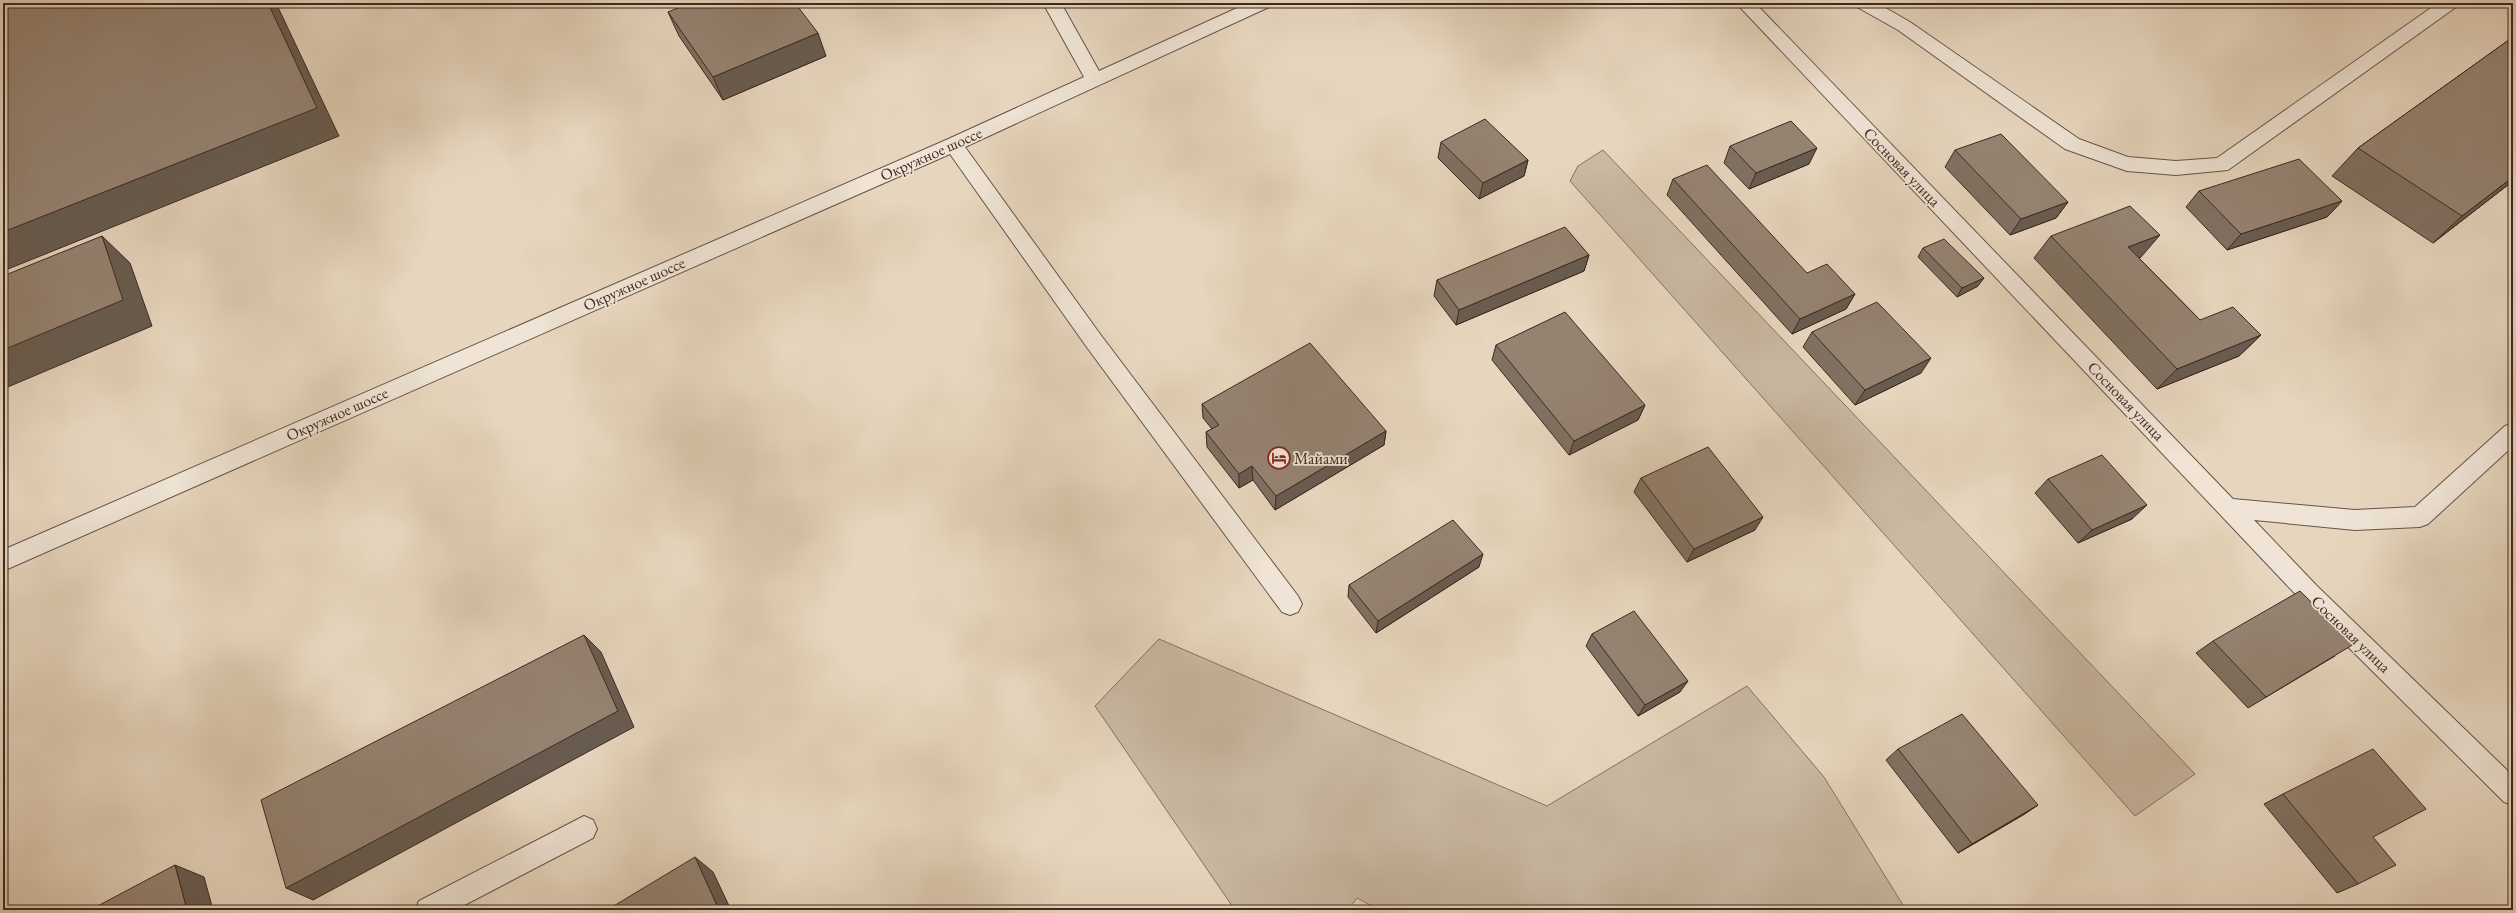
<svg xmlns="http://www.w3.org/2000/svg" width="2516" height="913" font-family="'EB Garamond',serif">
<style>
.green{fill:#cab9a3;stroke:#837162}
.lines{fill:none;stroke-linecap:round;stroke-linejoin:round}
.minor-casing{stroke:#675448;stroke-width:2}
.minor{fill:#efe4d5;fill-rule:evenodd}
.wall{fill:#807162;stroke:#3c2920}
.shaded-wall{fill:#685c50;stroke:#3c2920}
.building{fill:#958372;stroke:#3c2920}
.labels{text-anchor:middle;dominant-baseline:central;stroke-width:3.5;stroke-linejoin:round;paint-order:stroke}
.street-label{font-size:16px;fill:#3c2920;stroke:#efe4d5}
.poi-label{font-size:16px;fill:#3c2920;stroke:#efe4d5;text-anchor:start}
</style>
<rect width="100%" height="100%" fill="#e7d6be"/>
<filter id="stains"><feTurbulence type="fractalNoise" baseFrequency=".005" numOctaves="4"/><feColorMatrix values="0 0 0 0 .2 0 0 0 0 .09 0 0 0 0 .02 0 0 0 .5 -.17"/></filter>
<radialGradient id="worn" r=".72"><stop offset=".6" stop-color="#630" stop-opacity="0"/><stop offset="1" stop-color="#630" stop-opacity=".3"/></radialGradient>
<g class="green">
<path d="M1603,150L2195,774L2135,816L1570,181L1578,166Z"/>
<path d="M1159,639L1547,806L1747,686L1824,777L1906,910H1379L1357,898L1348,910H1235L1095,706Z"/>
</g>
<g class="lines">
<g class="minor-casing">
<g id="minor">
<path d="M1043,3H1061L1099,71L1248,3H1272L1269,7L965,147L1100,334L1298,596L1302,604L1298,612L1290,615L1282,612L1086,346L950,154L3,571V550L946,140L1084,77Z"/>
<path d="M1736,3H1755L2233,499L2355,510L2415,507L2505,426L2513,423V446L2428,524L2420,527L2355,530L2254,520L2317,586L2513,776V805L2504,802L2301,600Z"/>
<path d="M1854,3H1877L1910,22L2079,139L2128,157L2176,161L2217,158L2438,3H2459L2456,7L2228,170L2176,175L2127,171L2065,149L1898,30L1857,7Z"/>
<path d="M584,816L593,820L597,829L593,838L455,910H415L419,901Z"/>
</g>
</g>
<use href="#minor" class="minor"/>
</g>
<g class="wall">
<path d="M668,12L826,56L723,100L679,36Z"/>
<path d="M2513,37V181L2433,243L2332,176L2358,148Z"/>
<path d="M1441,142L1528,160L1524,176L1479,199L1438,158Z"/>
<path d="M1730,146L1809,164L1749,189L1724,163Z"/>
<path d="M1955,150L2068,202L2056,218L2010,235L1945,167Z"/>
<path d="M1673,179L1807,273L1855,294L1846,309L1792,334L1667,195Z"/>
<path d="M2199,191L2342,201L2327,217L2227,250L2186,207Z"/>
<path d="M2051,236L2141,257L2139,258L2200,320L2261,335L2239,356L2157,389L2034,258Z"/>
<path d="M1923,248L1978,286L1957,297L1918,257Z"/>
<path d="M1589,255L1584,271L1456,325L1434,296L1437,280Z"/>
<path d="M1812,332L1921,373L1855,405L1803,347Z"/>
<path d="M1496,345L1645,405L1638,420L1569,455L1492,360Z"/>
<path d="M1202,404L1386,431L1384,445L1275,510L1253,480L1239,488L1207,447L1206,432L1212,429L1203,418Z"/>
<path d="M1641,478L1755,530L1687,562L1634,492Z"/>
<path d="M2048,479L2132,519L2078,543L2035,493Z"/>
<path d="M1479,567L1376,633L1348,597L1349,585Z"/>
<path d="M1592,634L1680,692L1638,716L1586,646Z"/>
<path d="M2213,641L2335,656L2248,708L2196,653Z"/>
<path d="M1898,749L2038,805L2023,815L1958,853L1886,760Z"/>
<path d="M2283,794L2373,837L2358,884L2337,893L2264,804Z"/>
</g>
<g class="shaded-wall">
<path d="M268,3H276L339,136L3,271V232Z"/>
<path d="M818,33L826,56L723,100L713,77Z"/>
<path d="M1817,148L1809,164L1749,189L1756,173Z"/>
<path d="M1528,160L1524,176L1479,199L1483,183Z"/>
<path d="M2513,177V181L2433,243L2462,216Z"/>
<path d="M2342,201L2327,217L2227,250L2241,234Z"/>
<path d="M2068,202L2056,218L2010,235L2021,219Z"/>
<path d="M2160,235L2141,257L2110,269L2128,247Z"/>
<path d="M102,236L130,263L152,326L3,389V350Z"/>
<path d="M1589,255L1584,271L1456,325L1459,310Z"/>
<path d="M1984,278L1978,286L1957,297L1962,288Z"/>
<path d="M1855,294L1846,309L1792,334L1800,319Z"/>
<path d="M2261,335L2239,356L2157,389L2177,369Z"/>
<path d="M1931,358L1921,373L1855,405L1865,390Z"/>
<path d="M1645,405L1638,420L1569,455L1574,441Z"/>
<path d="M1386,431L1384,445L1275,510L1276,496Z"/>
<path d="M1252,466L1253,480L1239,488V474Z"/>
<path d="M2147,505L2132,519L2078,543L2092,530Z"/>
<path d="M1763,517L1755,530L1687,562L1694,549Z"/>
<path d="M1483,554L1479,567L1376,633L1378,621Z"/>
<path d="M584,635L601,652L634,727L313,900L286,888Z"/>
<path d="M1688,681L1680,692L1638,716L1645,705Z"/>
<path d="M2038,805L2023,815L1958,853L1972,844Z"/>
<path d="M695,857L713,872L731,910H719Z"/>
<path d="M175,865L204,877L213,910H187Z"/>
</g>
<g class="building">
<path d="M3,3H268L317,108L3,232Z"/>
<path d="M690,3H795L818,33L713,77L668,12Z"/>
<path d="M2513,37V177L2462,216L2358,148Z"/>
<path d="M1485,119L1528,160L1483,183L1441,142Z"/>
<path d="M1791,121L1817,148L1756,173L1730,146Z"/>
<path d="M2001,134L2068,202L2021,219L1955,150Z"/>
<path d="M2299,159L2342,201L2241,234L2199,191Z"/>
<path d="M1707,165L1807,273L1827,264L1855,294L1800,319L1673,179Z"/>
<path d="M2130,206L2160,235L2128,247L2200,320L2233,307L2261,335L2177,369L2051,236Z"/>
<path d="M1565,227L1589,255L1459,310L1437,280Z"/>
<path d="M102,236L123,300L3,350V276Z"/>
<path d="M1944,239L1984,278L1962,288L1923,248Z"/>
<path d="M1877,302L1931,358L1865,390L1812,332Z"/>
<path d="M1565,312L1645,405L1574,441L1496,345Z"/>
<path d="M1310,343L1386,431L1276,496L1252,466L1239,474L1206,432L1219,425L1202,404Z"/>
<path d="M1708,447L1763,517L1694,549L1641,478Z"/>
<path d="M2102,455L2147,505L2092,530L2048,479Z"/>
<path d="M1453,520L1483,554L1378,621L1349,585Z"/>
<path d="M2300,591L2354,644L2266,697L2213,641Z"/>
<path d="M1634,611L1688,681L1645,705L1592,634Z"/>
<path d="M584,635L618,711L286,888L261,800Z"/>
<path d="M1962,714L2038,805L1972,844L1898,749Z"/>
<path d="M2373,749L2426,809L2373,837L2396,865L2358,884L2283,794Z"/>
<path d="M695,857L719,910H607Z"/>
<path d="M175,865L187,910H90Z"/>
</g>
<defs>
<g id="hotel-ring" transform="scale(1.15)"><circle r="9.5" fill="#efe4d5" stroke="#8f2418" stroke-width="1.5"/><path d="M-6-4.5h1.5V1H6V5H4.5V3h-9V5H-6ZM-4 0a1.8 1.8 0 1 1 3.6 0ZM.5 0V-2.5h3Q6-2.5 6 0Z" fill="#8f2418"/></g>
</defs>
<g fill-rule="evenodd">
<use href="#hotel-ring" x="1279" y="458"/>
</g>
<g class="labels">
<g class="street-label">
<text transform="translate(931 154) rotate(-24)">Окружное шоссе</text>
<text transform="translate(1902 167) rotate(46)">Сосновая улица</text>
<text transform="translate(634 284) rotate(-24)">Окружное шоссе</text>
<text transform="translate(2126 401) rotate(46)">Сосновая улица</text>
<text transform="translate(337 414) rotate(-24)">Окружное шоссе</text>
<text transform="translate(2351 634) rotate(44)">Сосновая улица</text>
</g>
<g class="poi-label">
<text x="1294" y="458">Майами</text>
</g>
</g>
<rect width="2516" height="913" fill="none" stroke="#e7d6be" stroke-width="16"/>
<rect x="4" y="4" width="2508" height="905" fill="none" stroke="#3c2920" stroke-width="2"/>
<rect x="8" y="8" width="2500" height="897" fill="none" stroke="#3c2920"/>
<rect width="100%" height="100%" filter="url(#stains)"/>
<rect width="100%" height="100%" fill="url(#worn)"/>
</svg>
